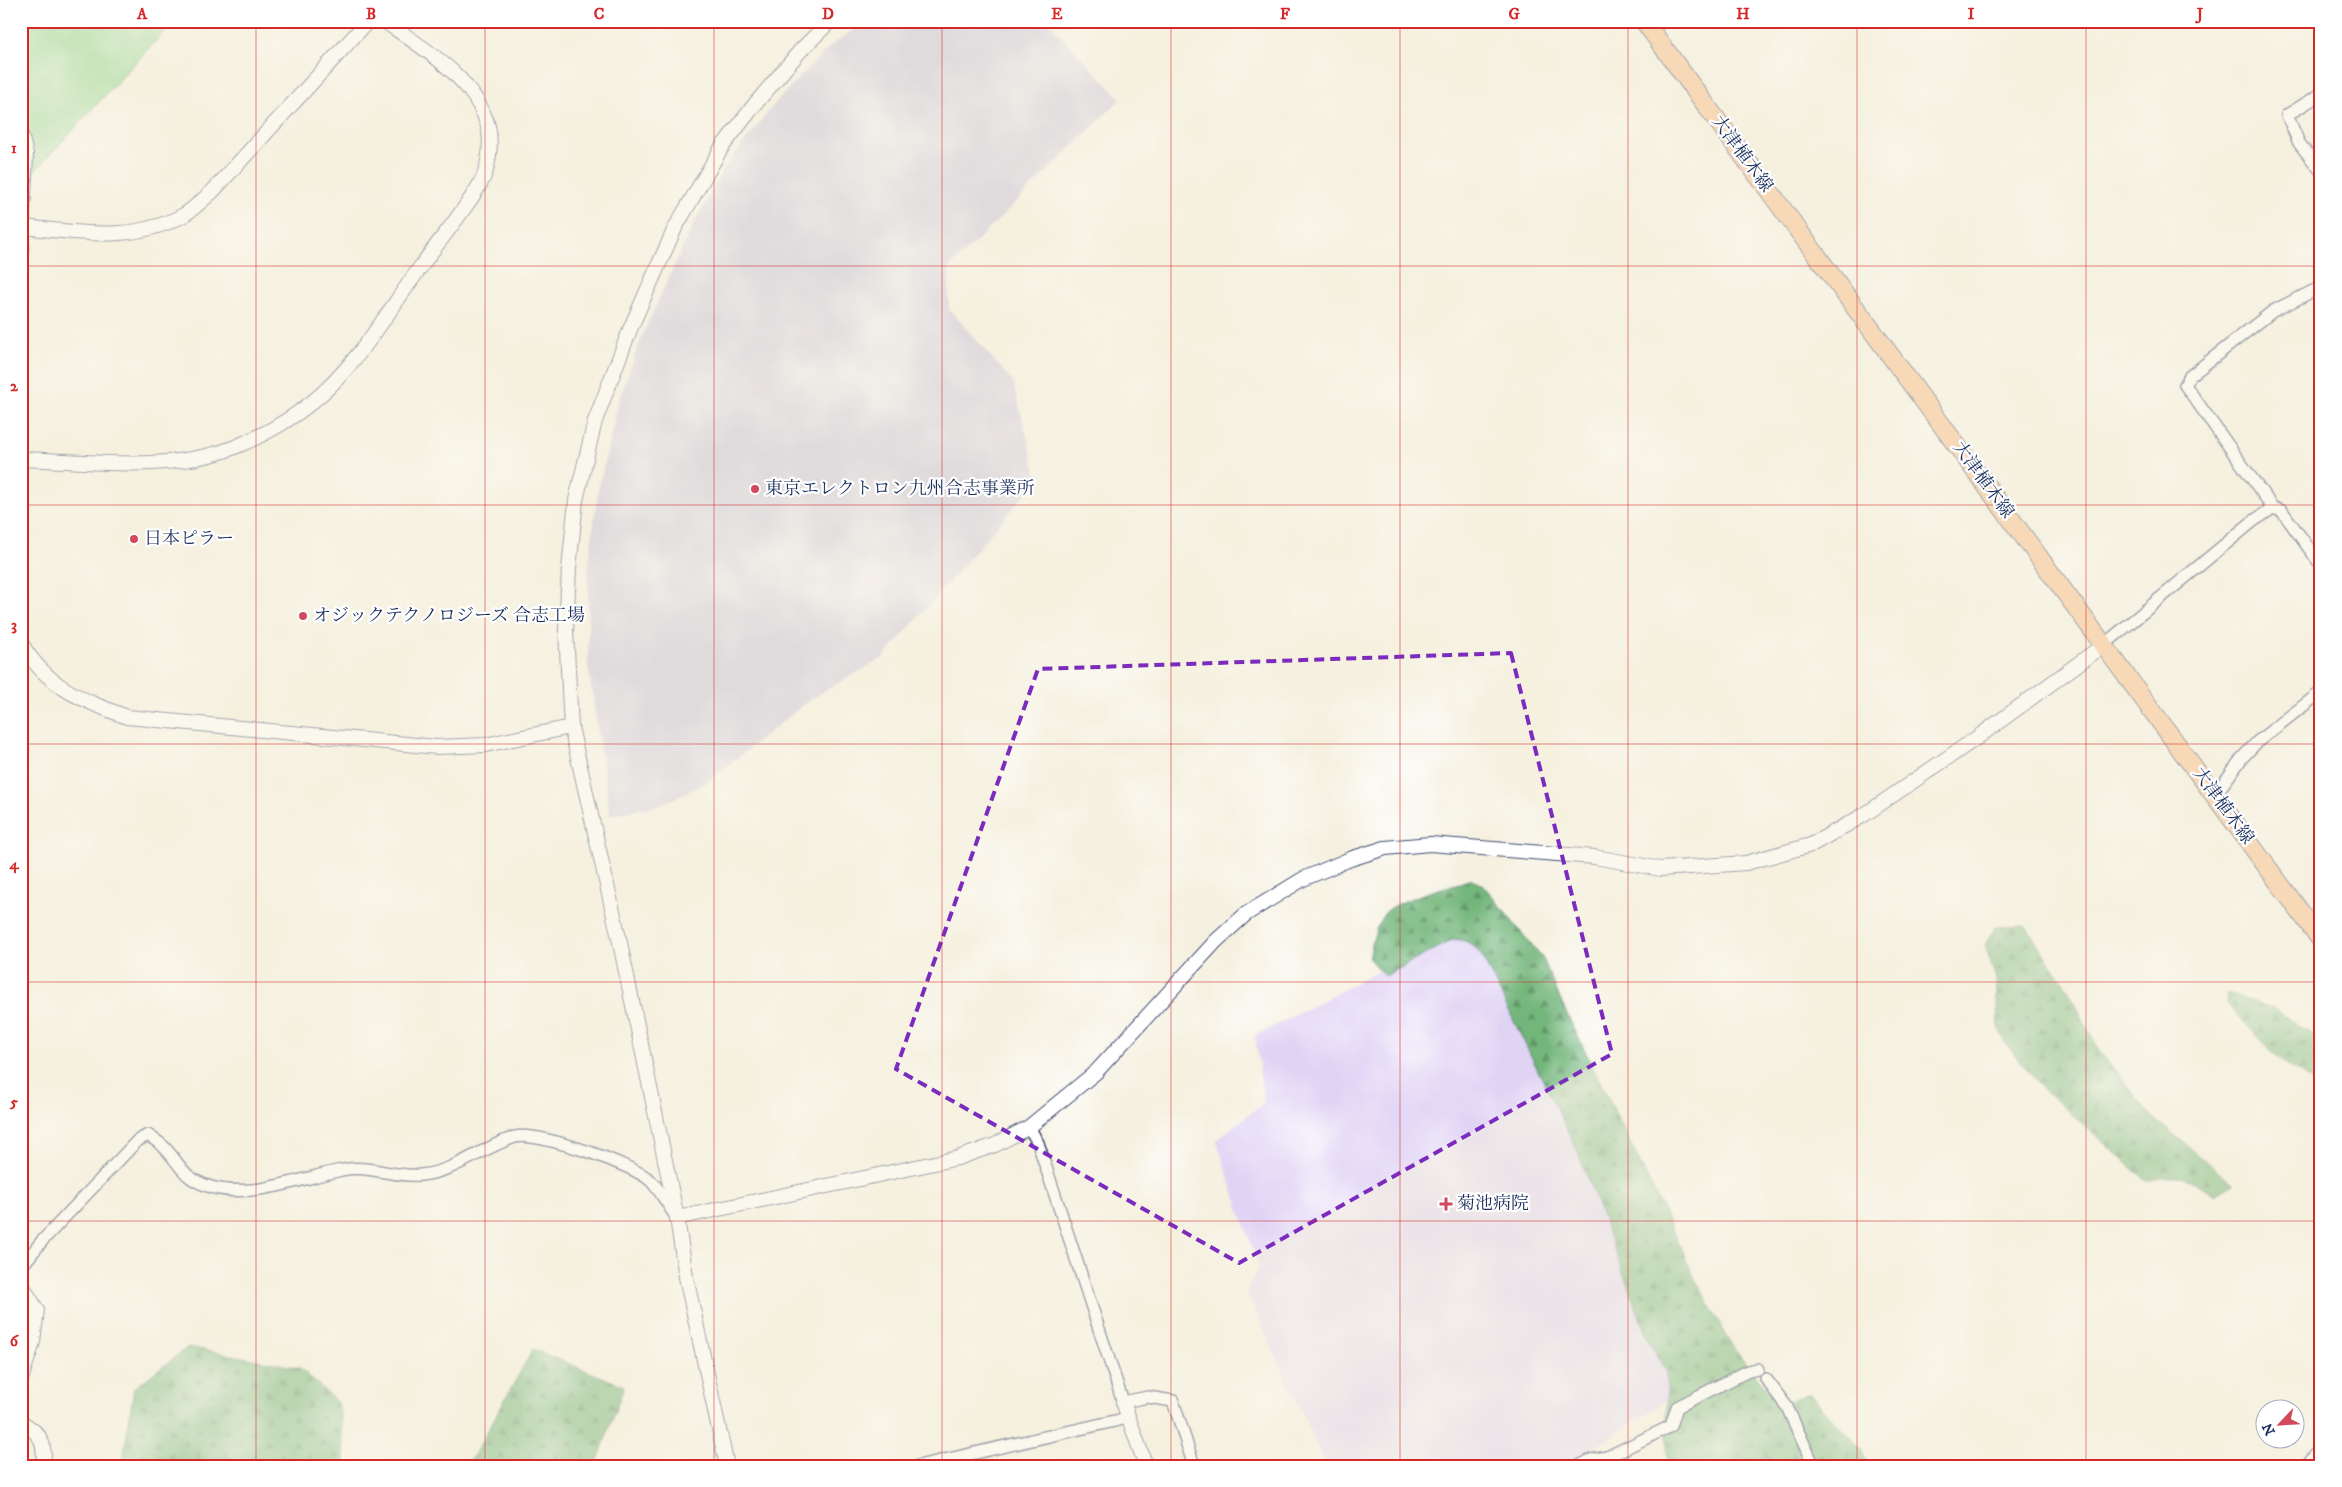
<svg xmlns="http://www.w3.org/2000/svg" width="2342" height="1487" font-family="'IM FELL DW Pica','Noto Serif JP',serif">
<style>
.built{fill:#e0d4f4}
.industrial{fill:#c4c0db}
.forest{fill:url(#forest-firs);stroke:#47726c}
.green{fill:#8fd58f;stroke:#558276}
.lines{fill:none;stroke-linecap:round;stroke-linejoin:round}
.minor-casing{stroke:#3c4c71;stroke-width:14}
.tertiary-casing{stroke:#3c4c71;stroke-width:16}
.primary-casing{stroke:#3c4c71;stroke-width:20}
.minor{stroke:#fff;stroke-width:11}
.tertiary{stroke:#fff;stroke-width:14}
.primary{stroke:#f9bd89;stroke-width:18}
.marked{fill:none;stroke:#7b2cbf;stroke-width:4;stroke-dasharray:10 6;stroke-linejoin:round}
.grid{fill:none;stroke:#d62828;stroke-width:1;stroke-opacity:0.55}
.poi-dot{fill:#d1495b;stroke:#fff;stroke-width:2}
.labels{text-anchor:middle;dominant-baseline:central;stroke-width:4.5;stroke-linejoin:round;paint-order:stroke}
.street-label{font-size:18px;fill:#1b2f5e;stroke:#fff}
.poi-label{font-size:18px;fill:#1b2f5e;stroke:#fff;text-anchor:start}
.neatline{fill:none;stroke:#d62828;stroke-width:2}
.grid-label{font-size:16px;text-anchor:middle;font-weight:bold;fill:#d62828}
</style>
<defs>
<pattern id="forest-firs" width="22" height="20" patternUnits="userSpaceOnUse" patternTransform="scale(1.25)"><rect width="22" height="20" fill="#73b67a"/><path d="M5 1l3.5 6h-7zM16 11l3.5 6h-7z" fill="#5e9467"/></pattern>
</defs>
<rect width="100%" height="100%" fill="#fff"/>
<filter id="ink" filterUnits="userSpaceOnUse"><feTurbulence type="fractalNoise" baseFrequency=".02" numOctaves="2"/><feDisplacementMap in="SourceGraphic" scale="10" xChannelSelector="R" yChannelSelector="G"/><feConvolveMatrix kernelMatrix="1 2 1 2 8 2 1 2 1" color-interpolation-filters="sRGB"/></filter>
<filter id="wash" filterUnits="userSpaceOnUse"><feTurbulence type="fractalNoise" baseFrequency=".0096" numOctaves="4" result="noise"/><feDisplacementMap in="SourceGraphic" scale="20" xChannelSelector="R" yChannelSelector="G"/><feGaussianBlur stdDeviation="1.12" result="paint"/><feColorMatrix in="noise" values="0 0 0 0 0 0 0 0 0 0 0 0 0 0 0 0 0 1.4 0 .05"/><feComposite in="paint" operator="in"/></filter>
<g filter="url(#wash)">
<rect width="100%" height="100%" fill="#f5f0df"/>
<path class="built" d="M1500,907L1739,1367L1660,1404L1567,1466H1326L1246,1291L1259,1267L1216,1140L1264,1103L1255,1036Z"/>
<path class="industrial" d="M866,21H1047L1121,99L949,268V309L1013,382L1038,479L883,658L811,699L706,783L660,805L610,815L588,666V570L598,490L619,400L643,333L692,227L722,171L776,102L830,46Z"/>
<g class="forest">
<path d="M1472,879L1483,885L1543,959L1563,1006L1672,1228L1695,1279L1734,1349L1781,1405L1809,1393L1836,1424L1861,1448L1869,1466H1667V1372L1651,1346L1643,1326L1577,1150L1482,956C1475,945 1466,938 1452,940L1385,976L1369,959C1371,945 1376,926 1384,914C1396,899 1452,886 1472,879Z"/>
<path d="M2025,925L2068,989L2097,1047L2149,1114L2234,1184L2215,1195C2186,1176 2181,1173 2147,1181L2042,1088L2005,1043L1998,1026L1996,979L1985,945L1995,927Z"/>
<path d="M2227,993L2275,1009L2321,1042V1089C2310,1079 2298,1072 2286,1064C2264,1047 2246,1023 2226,1003Z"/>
<path d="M188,1347L300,1368L339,1404L345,1466H122L134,1388Z"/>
<path d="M533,1349L624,1386L596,1466H462L474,1455Z"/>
</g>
<path class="green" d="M21,21H174L32,174L30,139L21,108Z"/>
</g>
<g filter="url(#ink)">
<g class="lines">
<g class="minor-casing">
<g id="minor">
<path d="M2321,94L2287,115L2299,143L2321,171"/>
<path d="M2321,287L2273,311L2190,376L2185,385L2273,508L2282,511L2321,565"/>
<path d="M2105,644L2252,522L2273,508"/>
<path d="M2215,795L2242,758L2257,742L2321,692"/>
<path d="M1029,1127L1038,1143L1123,1402L1148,1397L1173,1401L1194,1466"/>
<path d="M21,1267L42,1241L137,1141L148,1135C153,1139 159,1142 163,1146C182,1165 181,1178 211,1187C253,1199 301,1178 342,1170C368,1164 394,1178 421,1175C455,1172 483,1147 515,1137C537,1131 635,1165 651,1181C660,1190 667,1204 675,1215"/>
<path d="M1766,1379L1787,1407L1814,1466"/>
<path d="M918,1466L1128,1418"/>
<path d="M1579,1466L1591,1460L1607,1457L1671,1426L1677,1407L1748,1371L1758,1369"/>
<path d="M2306,1466L2321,1447"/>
</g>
</g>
<g class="tertiary-casing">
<g id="tertiary">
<path d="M21,135L26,154L21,254"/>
<path d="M23,227C79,232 130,243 182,216C192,211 202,200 212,192L368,21"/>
<path d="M21,459C92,461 176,474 242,444C272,431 304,411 328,388C365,352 392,306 422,265C441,238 464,212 480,184C489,169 492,143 488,126C474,77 423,48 384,21"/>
<path d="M21,643C47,687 80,699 127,717L437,747L485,745L571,727"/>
<path d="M677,1218L958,1158L995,1145L1029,1127L1096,1072L1216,941L1246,914L1303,879L1350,859L1385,848L1430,844L1595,857L1661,869L1746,863L1811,845L1864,815L1978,737L2105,644"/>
<path d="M21,1284L37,1310L33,1342L21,1379"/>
<path d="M1123,1402L1146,1466"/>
<path d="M21,1422C43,1435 44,1441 44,1466"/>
<path d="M727,1466L686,1277L677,1218L619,938L571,727L566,630L569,569L576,500L595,421L631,327L675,228L722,147L756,103L800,51L830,21"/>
</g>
</g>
<g class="primary-casing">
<path id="primary" d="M1644,21L2321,940"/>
</g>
<use href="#minor" class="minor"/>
<use href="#tertiary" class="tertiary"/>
<use href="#primary" class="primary"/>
</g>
</g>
<path d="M0 0H2342V1487H0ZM1511,653L1612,1054L1239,1263L896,1069L1038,669Z" fill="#f5f0df" fill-opacity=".55" fill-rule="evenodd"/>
<path class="marked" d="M1511,653L1612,1054L1239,1263L896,1069L1038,669Z"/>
<path class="grid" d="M256,21V1466M485,21V1466M714,21V1466M942,21V1466M1171,21V1466M1400,21V1466M1628,21V1466M1857,21V1466M2086,21V1466M21,266H2321M21,505H2321M21,744H2321M21,982H2321M21,1221H2321"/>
<g class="poi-dot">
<circle cx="755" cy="489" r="5"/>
<circle cx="134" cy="539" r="5"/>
<circle cx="303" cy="616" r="5"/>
<path d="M1443.5 1196.5h5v5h5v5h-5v5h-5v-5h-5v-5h5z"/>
</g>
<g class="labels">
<g class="street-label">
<text transform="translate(1742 154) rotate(54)">大津植木線</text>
<text transform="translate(1983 480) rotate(54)">大津植木線</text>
<text transform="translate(2223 806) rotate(54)">大津植木線</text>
</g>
<g class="poi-label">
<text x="765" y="489">東京エレクトロン九州合志事業所</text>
<text x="144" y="539">日本ピラー</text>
<text x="313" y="616">オジックテクノロジーズ 合志工場</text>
<text x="1457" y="1204">菊池病院</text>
</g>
</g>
<rect width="2342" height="1487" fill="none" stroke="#fff" stroke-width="55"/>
<g transform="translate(2280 1424) rotate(245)"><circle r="24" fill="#ffffff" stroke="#a4acbf"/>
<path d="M0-4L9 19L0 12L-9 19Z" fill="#d1495b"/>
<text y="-8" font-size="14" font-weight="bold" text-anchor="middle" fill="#1b2f5e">N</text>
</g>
<rect x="28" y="28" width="2286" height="1432" class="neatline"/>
<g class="grid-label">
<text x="142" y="19">A</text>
<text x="371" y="19">B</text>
<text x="599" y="19">C</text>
<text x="828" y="19">D</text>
<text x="1057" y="19">E</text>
<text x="1285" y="19">F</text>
<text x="1514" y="19">G</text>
<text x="1743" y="19">H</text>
<text x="1971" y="19">I</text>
<text x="2200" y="19">J</text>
<text x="14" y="153">1</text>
<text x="14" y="391">2</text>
<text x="14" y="630">3</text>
<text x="14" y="869">4</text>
<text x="14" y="1107">5</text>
<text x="14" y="1346">6</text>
</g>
</svg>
